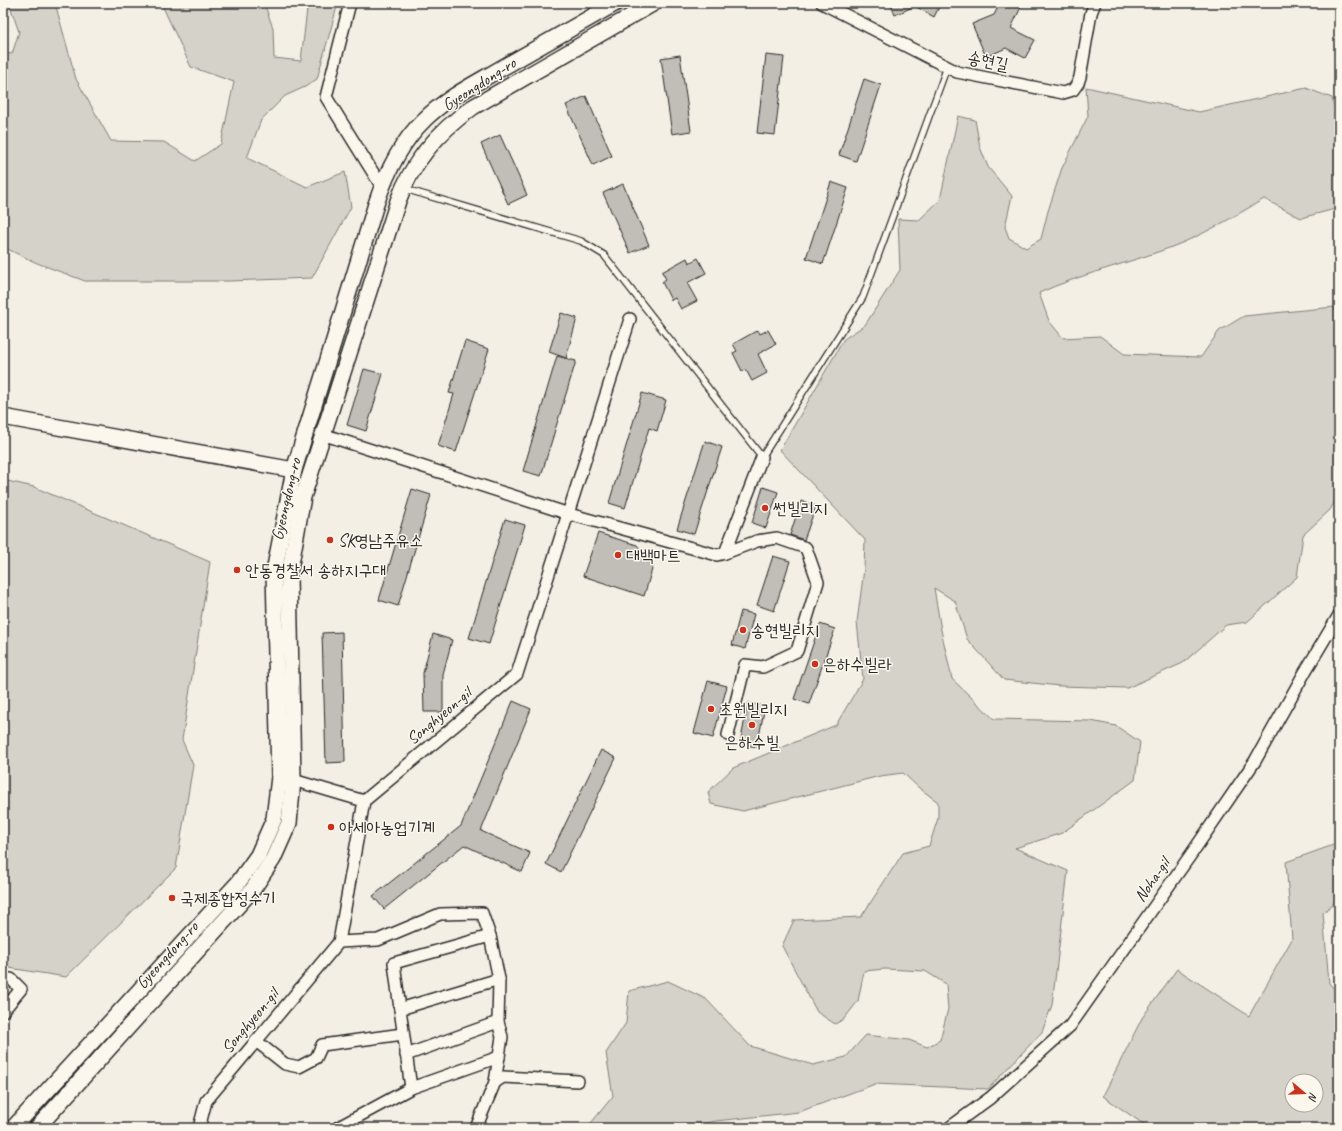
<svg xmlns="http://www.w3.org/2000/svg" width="1342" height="1131" font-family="Caveat,'Poor Story',sans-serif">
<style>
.green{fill:#d5d2c9;stroke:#807e7a;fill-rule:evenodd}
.building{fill:#c0beb6;stroke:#2b2b2b}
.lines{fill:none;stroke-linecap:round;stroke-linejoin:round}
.lane-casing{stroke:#2b2b2b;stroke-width:8}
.street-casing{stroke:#2b2b2b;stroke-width:14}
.secondary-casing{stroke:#2b2b2b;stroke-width:18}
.lane{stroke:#fbf7ec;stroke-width:5.5}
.street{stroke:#fbf7ec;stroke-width:11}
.secondary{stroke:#fbf7ec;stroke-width:15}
.poi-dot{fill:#c8321e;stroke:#fbf7ec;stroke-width:1.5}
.labels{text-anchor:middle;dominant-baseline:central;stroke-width:3;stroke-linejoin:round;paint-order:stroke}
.street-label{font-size:17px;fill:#2b2b2b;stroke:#fbf7ec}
.poi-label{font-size:17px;fill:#2b2b2b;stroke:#fbf7ec;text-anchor:start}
</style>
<rect width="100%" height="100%" fill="#f3efe4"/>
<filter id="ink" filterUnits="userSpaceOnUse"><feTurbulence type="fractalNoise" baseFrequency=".025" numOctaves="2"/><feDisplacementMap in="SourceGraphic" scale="8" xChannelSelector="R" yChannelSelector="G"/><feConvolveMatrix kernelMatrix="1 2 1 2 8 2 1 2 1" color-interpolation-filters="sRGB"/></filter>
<g filter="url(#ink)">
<g class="green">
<path d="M9,3H55L76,79L111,141L164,142L195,161L221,144L234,82L191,67L161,3H264L273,28L274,58L301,61L307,9L309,3H338L317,79L305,87L285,96L261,120L247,158L307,187L345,172L351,207L312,278L229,281H85L37,263L3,247V53L12,54L19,32Z"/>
<path d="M1086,87L1199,112L1306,88L1332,98L1339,126V208L1301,218L1264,199C1233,217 1202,236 1169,248C1126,264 1081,274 1039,293L1049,321L1063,338L1100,336L1124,354L1201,357L1219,331L1244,316L1334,307L1339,320V494L1330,510L1303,535L1297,577L1247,622L1226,625L1183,663L1127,688L1060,686L1004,680L967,639L955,601L934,588L941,630L952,679L994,719L1091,721L1116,726L1140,742L1135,780L1062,833L1015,848L1068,871L1052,1005L1042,1032L988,1089L875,1084L799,1112L716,1121L677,1128H587L613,1096L606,1053L626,1023L629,991L668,981L706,999L750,1046L813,1065L846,1057L866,1035L909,1040L927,1047L940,1040L948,1009L946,984L925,971L885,969L864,971L858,1001L844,1019L835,1024L817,1012L782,946L794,920L861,917L903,853L929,846L938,818V802L918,787L903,773L880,776L743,811L711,804L708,792L733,768L836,725L863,679L857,622L864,569L865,540L780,450L844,339L865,325L900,270L898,219L919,220L940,200L958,116L975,120L980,147L988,167L1012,196L1005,227L1009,238L1026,248L1041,239L1048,211L1062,168L1088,116Z"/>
<path d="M3,480L34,487L210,562L182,740L193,765L176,868L66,977L3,967Z"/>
<path d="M1339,843V898L1323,913L1329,983L1339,995V1128H1149L1103,1096L1142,1018L1177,969L1249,1016L1292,939L1286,862ZM1292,1081H1316V1105H1292Z"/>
</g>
<g class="building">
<path d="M890,3H941L934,17L915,6L895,15Z"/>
<path d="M1000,3H1023L1011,28L1035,40L1025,58L1006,48L986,57L972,24L994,15Z"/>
<path d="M680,55L691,131L672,134L661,58Z"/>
<path d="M766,55L784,57L775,135L757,133Z"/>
<path d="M864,79L881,85L856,161L839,155Z"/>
<path d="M586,96L612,156L593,165L566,105Z"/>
<path d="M500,135L527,195L508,204L481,144Z"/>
<path d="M831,182L848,188L823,264L806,258Z"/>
<path d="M623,184L649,245L630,253L603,193Z"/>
<path d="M687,258L689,263L698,258L706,273L687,283L697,301L681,309L675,298L671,300L662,282L666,279L662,272Z"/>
<path d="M561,313L577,318L566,358L549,352Z"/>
<path d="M758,330L760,334L768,330L776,344L758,354L767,373L752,381L746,370L742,371L733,353L737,351L733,344Z"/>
<path d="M465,341L489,349L456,452L438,446L454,394L449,393Z"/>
<path d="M557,356L576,361L541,476L523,471Z"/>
<path d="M364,369L383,374L366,431L347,425Z"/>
<path d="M642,393L666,400L657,431L649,428L625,508L609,503Z"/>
<path d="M705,441L722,447L694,534L677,529Z"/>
<path d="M763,487L778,492L766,528L752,523Z"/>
<path d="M412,489L431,495L398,606L379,600Z"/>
<path d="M801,501L816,506L804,540L790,535Z"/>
<path d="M505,519L525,525L489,644L469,638Z"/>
<path d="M598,533L637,545L653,566L644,596L583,576Z"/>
<path d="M773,556L790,561L774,611L757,605Z"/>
<path d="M741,611L754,614L745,649L732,645Z"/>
<path d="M820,624L835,629L809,704L794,699Z"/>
<path d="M342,632L345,762L326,763L322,633Z"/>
<path d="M433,634L452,640L443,674V712H424L423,673Z"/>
<path d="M708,681L727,686L713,738L694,733Z"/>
<path d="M513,701L531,709L481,831L530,853L522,872L464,845L384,909L373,896L461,826Z"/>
<path d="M748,703L765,706L757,747L740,744Z"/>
<path d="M601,750L616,758L561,872L546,864Z"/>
</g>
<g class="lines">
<g class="lane-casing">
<path id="lane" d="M405,189L581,241L604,255L762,457L863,297L947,67"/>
</g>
<g class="street-casing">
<g id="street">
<path d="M350,3L326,97L382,187"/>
<path d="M822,3L957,72L1063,93L1073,90L1078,83L1080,77L1091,13L1095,3"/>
<path d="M322,434L569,514L717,555L725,553L762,457"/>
<path d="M725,553L757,541L777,538L806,548L818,582L797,651L763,667L745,665L728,735"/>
<path d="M293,780L364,801"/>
<path d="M339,942L364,801L517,674L630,319"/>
<path d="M3,979H11L21,989L3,1011"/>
<path d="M499,979L400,1009L411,1088L499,1057"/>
<path d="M400,1009L394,963L490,936"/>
<path d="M256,1041L285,1064L299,1067L316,1058L322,1045L403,1034"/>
<path d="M406,1055L498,1022"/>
<path d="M495,1082L503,1077L578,1081"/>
<path d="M199,1128L206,1101L339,942L378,940L440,914L482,913L490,936L499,979L498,1022L502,1037L495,1082L476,1128"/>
<path d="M337,1128L411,1088"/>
<path d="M949,1128L990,1098L1070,1026L1192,853L1255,761L1305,672L1339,615"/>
</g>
</g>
<g class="secondary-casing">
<g id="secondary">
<path d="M3,417L294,470"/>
<path d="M13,1128L238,883L258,855L274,819L279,777L274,572L294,470L376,204C386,174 401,142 424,120C446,98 473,85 500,69C538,47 577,25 616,3"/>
<path d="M37,1128L253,889L273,859L289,823L293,780L289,575L303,497L398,201C412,162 439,131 473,107L654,3"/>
</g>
</g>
<use href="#lane" class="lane"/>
<use href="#street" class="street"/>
<use href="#secondary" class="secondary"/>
</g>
</g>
<g class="poi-dot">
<circle cx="765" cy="508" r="4"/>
<circle cx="330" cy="540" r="4"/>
<circle cx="618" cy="555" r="4"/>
<circle cx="237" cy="570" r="4"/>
<circle cx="743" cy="630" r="4"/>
<circle cx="815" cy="664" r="4"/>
<circle cx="711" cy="709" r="4"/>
<circle cx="752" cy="725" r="4"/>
<circle cx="331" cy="827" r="4"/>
<circle cx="172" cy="898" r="4"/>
</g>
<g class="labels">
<g class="street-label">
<text transform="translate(988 61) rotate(11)">송현길</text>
<text transform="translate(479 84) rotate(-33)">Gyeongdong-ro</text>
<text transform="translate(286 499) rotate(-77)">Gyeongdong-ro</text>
<text transform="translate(439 716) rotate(-40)">Songhyeon-gil</text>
<text transform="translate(1152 880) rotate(-55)">Noha-gil</text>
<text transform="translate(167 955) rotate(-48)">Gyeongdong-ro</text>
<text transform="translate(250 1021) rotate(-50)">Songhyeon-gil</text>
</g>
<g class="poi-label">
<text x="773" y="508">썬빌리지</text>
<text x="338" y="540">SK영남주유소</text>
<text x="626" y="555">대백마트</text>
<text x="245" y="570">안동경찰서 송하지구대</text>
<text x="751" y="630">송현빌리지</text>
<text x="823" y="664">은하수빌라</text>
<text x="719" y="709">초원빌리지</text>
<text x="752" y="742" text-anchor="middle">은하수빌</text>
<text x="339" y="827">아세아농업기계</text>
<text x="180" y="898">국제종합정수기</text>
</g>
</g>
<rect width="1342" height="1131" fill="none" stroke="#fbf7ec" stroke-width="16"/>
<rect x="8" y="8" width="1326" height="1115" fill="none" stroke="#2b2b2b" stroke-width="1.5" filter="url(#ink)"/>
<g transform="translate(1304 1093) rotate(109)"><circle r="19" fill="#fbf7ec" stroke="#a8a59f"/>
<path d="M0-3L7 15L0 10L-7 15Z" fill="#c8321e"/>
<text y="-6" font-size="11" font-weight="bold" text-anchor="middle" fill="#2b2b2b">N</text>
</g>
</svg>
